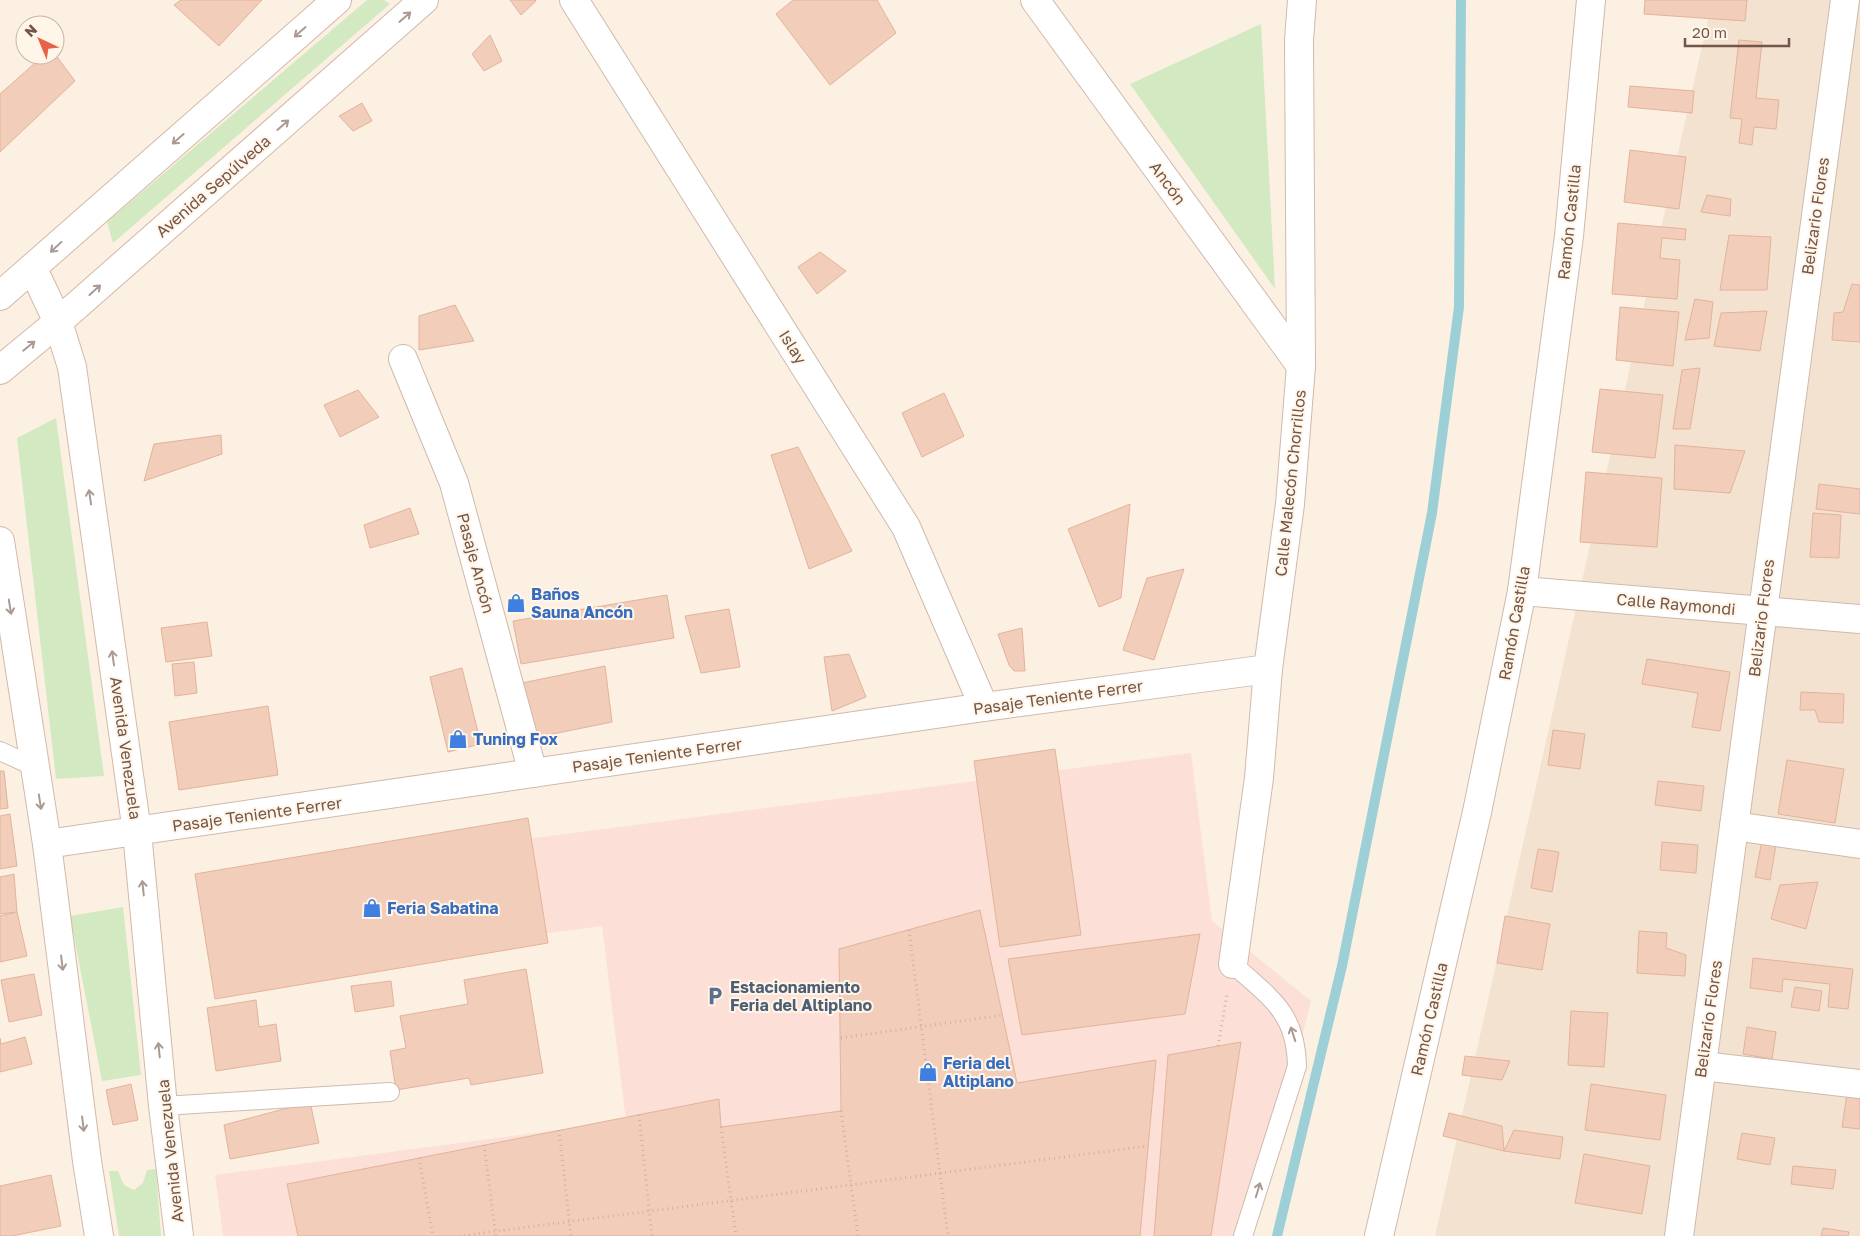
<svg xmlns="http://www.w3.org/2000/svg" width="1860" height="1236" font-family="'Golos Text',sans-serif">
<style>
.residential{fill:#f3e2d0}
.commercial{fill:#fcdfd6}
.green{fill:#d3e9c1}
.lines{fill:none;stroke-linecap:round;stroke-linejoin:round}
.stream{stroke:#9dd0d6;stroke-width:10}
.building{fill:#f1cdba;stroke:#e3b39a}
.lane-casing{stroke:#cfbaac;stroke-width:20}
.street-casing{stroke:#cfbaac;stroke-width:30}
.secondary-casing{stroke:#d2b9a9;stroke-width:30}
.path{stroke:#d5b09d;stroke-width:3;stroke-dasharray:1 4;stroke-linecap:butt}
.lane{stroke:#fff;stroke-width:18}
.street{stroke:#fff;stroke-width:28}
.secondary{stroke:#fff;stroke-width:28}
.oneway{stroke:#ab9a92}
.labels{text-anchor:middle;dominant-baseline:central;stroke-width:4;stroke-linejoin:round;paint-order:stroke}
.street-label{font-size:16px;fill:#735649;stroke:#fff5e8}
.shop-label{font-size:16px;font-weight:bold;fill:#366cbe;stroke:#fff5e8;text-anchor:start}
.service-label{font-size:16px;font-weight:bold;fill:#4e5e75;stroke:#fff5e8;text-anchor:start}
</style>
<rect width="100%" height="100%" fill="#fcf0e2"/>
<path class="residential" d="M1683,0H1860V1236H1435L1711,6Z"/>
<path class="commercial" d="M1191,753L1212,921L1311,1001L1252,1236H223L215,1175L626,1121L602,926L223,976L211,880Z"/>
<g class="green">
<path d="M367,0H384L390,4L113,243L107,222Z"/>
<path d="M1261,24L1275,289L1130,84Z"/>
<path d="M56,418L104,776L56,779L17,438Z"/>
<path d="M123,907L141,1075L102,1081L70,916Z"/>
<path d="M156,1169L161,1236H119L109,1171H118L124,1185L134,1190L143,1183L147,1170Z"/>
</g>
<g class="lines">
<path class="stream" d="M1277,1236L1342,966L1432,513L1459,307L1461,0"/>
</g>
<g class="building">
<path d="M181,0H262L219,46L174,5Z"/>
<path d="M510,0H535L536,1L521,15Z"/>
<path d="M793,0H877L896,33L830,85L776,14Z"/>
<path d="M1645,0H1747L1745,21L1644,14Z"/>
<path d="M490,35L502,61L484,71L472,54Z"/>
<path d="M1739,40L1762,42L1756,98L1779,100L1776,129L1754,127L1752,145L1739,143L1742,119L1730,118Z"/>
<path d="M55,54L75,81L0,152V94L44,55Z"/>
<path d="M1630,86L1694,91L1692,113L1628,107Z"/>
<path d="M362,103L372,121L353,131L339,116Z"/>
<path d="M1630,150L1686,157L1679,209L1624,202Z"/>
<path d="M1707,195L1731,199L1730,216L1701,212Z"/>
<path d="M1618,223L1686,229L1685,240L1662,238L1660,258L1680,260L1677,299L1612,294Z"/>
<path d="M1729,235L1771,237L1767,290H1720Z"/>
<path d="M820,252L846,271L817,294L798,267Z"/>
<path d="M1852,284L1860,285V342L1832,340L1834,313L1843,312Z"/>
<path d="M1695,299L1713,302L1709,338L1685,340Z"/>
<path d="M455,305L474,341L419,350V316Z"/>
<path d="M1620,307L1679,312L1673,366L1616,360Z"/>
<path d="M1767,311L1760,351L1714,346L1721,313Z"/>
<path d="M1700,368L1690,429H1673L1682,370Z"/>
<path d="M1600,389L1663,395L1655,458L1592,452Z"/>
<path d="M358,390L379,417L340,437L324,405Z"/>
<path d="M944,393L964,436L922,457L902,413Z"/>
<path d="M221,435L222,454L144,481L154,444Z"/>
<path d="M1675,445L1745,451L1730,493L1674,489Z"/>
<path d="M798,447L852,551L809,569L771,455Z"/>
<path d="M1586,472L1662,478L1657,547L1580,542Z"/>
<path d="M1819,484L1860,489V514L1816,509Z"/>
<path d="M1130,504L1121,598L1099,607L1068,529Z"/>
<path d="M410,508L419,534L370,548L364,525Z"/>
<path d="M1813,513L1841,515L1839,558L1810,557Z"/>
<path d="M1184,569L1154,660L1123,650L1147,578Z"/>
<path d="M667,595L674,638L521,664L513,621Z"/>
<path d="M729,609L740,667L701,673L685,616Z"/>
<path d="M207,622L212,656L166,662L161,628Z"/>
<path d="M1022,628L1025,671H1014L1009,665L998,634Z"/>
<path d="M849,654L866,697L832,711L824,657Z"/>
<path d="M1647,659L1730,672L1720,731L1692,727L1698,693L1642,684Z"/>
<path d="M194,662L197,693L175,696L172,664Z"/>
<path d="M605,666L612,722L533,738L517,684Z"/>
<path d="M462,668L481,744L448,752L430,677Z"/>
<path d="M1801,692L1844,694L1843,723L1819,722L1815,710H1800Z"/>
<path d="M268,706L278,775L179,790L169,722Z"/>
<path d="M1553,730L1585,734L1580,769L1548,765Z"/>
<path d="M1055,749L1081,935L1000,947L974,761Z"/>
<path d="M1787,760L1844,769L1835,823L1778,814Z"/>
<path d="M0,771H4L8,808L0,809Z"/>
<path d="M1658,781L1704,786L1701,811L1655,805Z"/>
<path d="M10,814L17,866L0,869V816Z"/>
<path d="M528,818L548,943L215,999L195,874Z"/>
<path d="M1777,839L1770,880L1755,877L1762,840Z"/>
<path d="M1662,842L1698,845L1696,873L1660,870Z"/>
<path d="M1538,849L1559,852L1552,892L1531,888Z"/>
<path d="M14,874L17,912L0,914V877Z"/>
<path d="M1818,882L1806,929L1771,919L1780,885Z"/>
<path d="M980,910L1017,1083L1156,1060L1140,1236H298L287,1184L719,1099L721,1127L841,1111L839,949Z"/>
<path d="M17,912L27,956L0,962V916Z"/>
<path d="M1505,916L1550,924L1542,970L1497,963Z"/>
<path d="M1639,931L1667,933L1666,948L1686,955L1685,976L1637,973Z"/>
<path d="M1200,934L1185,1014L1022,1035L1008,959Z"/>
<path d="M1753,958L1853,969L1848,1009L1828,1007L1830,984L1783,979L1782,992L1750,988Z"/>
<path d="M526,969L543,1073L471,1085L469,1078L396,1090L390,1051L406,1048L400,1016L468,1004L464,980Z"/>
<path d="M34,974L42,1015L9,1022L1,980Z"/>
<path d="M391,981L394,1006L355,1012L351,986Z"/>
<path d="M1795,987L1822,991L1819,1011L1791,1007Z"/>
<path d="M256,1000L259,1027L276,1024L281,1061L216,1071L207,1008Z"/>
<path d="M1571,1011L1608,1013L1604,1067L1568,1065Z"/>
<path d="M1747,1027L1776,1032L1772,1059L1743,1054Z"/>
<path d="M25,1037L32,1064L0,1072V1038L1,1044Z"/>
<path d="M1241,1042L1211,1236H1154L1168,1055Z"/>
<path d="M1465,1056L1510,1061L1502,1080L1462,1075Z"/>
<path d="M131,1084L138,1120L113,1125L106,1090Z"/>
<path d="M1591,1084L1666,1095L1660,1140L1585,1130Z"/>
<path d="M1847,1094L1860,1096V1129L1842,1127Z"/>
<path d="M310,1102L319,1143L230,1159L224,1125Z"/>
<path d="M1449,1113L1502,1126L1504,1151L1443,1136Z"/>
<path d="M1514,1130L1563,1137L1560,1159L1504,1151Z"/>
<path d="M1742,1133L1775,1138L1770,1165L1737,1159Z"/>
<path d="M1584,1154L1650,1166L1642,1214L1575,1203Z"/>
<path d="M1793,1166L1836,1170L1833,1189L1791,1184Z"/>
<path d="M51,1175L61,1226L12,1236H0V1186Z"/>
<path d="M1823,1228L1849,1232L1848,1236H1821Z"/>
</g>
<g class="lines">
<g class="lane-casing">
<g id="lane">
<path d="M0,751L35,767"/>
<path d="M1233,964C1270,998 1296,1012 1297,1066L1243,1236"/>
<path d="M163,1106L390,1092"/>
</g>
</g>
<g class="street-casing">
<g id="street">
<path d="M574,0L906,527L984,707"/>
<path d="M1035,0L1301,366"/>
<path d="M403,359L454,483L533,773"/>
<path d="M1522,591L1860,619"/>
<path d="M1734,826L1860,844"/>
<path d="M47,844L984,707L1268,669"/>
<path d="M1233,964L1259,778L1268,669L1290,504L1301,366L1299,40L1302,0"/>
<path d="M1702,1066L1860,1084"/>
<path d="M1379,1236L1477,812L1522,591L1569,236L1591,0"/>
<path d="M1679,1236L1845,0"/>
</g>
</g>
<g class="secondary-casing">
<g id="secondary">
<path d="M33,269L58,322L72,367L137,832L163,1106L179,1236"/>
<path d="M0,296L337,0"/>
<path d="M0,370L58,322L424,0"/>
<path d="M0,541L47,844L87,1161L99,1236"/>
</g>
</g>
<g class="path">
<path d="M909,930L948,1236"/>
<path d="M841,1038L1003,1015"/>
<path d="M1218,1046L1227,994"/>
<path d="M841,1111L858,1236"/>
<path d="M639,1115L652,1236"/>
<path d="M721,1127L736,1236"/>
<path d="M559,1130L571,1236"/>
<path d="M484,1145L496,1236"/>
<path d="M419,1158L433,1236"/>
<path d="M459,1236L1148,1146"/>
</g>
<use href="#lane" class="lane"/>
<use href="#street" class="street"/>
<use href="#secondary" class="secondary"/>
</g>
<defs><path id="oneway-shaft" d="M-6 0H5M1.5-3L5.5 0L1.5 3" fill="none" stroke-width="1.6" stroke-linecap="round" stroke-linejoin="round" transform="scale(1.25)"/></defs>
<g class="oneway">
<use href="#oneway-shaft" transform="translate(405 17) rotate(-41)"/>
<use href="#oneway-shaft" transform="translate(300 32) rotate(139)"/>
<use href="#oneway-shaft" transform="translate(283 125) rotate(-41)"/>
<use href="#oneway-shaft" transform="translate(178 139) rotate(139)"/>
<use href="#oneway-shaft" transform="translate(56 247) rotate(137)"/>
<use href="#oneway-shaft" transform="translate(95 290) rotate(-42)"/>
<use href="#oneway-shaft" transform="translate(29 346) rotate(-39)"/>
<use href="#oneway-shaft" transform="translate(90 497) rotate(-98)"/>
<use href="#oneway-shaft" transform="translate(10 607) rotate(81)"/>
<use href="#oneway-shaft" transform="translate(113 658) rotate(-98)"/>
<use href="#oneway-shaft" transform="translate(40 802) rotate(81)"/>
<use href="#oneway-shaft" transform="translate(143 888) rotate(-96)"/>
<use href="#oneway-shaft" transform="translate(62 963) rotate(83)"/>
<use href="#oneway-shaft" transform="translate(1293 1034) rotate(-108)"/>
<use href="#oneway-shaft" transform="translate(159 1050) rotate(-96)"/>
<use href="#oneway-shaft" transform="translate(83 1124) rotate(83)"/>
<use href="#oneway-shaft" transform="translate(1258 1190) rotate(-73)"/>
</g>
<defs>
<g id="shop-bare" transform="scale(1.5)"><path d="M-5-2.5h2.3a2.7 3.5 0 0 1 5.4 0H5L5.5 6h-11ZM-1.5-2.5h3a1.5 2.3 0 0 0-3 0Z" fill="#3f7fe0" stroke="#fff5e8" stroke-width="2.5" paint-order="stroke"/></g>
<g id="parking-bare" transform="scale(1.5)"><path d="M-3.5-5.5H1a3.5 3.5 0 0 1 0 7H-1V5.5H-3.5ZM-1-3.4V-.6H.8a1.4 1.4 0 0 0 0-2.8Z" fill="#5c6f8a" stroke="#fff5e8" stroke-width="2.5" paint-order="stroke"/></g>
</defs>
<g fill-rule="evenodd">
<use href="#shop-bare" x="516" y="603"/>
<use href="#shop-bare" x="458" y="739"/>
<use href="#shop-bare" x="372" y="908"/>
<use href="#parking-bare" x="715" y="996"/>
<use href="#shop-bare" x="928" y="1072"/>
</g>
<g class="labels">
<g class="street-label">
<text transform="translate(1168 183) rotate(54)">Ancón</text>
<text transform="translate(213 186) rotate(-41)">Avenida Sepúlveda</text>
<text transform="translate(1815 216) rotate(-82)">Belizario Flores</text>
<text transform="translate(1569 222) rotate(-84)">Ramón Castilla</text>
<text transform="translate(793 347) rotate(58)">Islay</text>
<text transform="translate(1290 483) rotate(-84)">Calle Malecón Chorrillos</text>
<text transform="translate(476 563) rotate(75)">Pasaje Ancón</text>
<text transform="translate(1676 604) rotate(5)">Calle Raymondi</text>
<text transform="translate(1761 618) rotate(-83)">Belizario Flores</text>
<text transform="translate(1514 623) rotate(-80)">Ramón Castilla</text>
<text transform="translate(1058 697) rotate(-8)">Pasaje Teniente Ferrer</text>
<text transform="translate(126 748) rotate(82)">Avenida Venezuela</text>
<text transform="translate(657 755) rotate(-8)">Pasaje Teniente Ferrer</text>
<text transform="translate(257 814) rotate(-8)">Pasaje Teniente Ferrer</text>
<text transform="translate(1429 1019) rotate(-77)">Ramón Castilla</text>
<text transform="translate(1708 1019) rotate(-82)">Belizario Flores</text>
<text transform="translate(170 1151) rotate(-96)">Avenida Venezuela</text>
</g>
<g class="shop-label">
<text x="531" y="594">Baños<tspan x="531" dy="18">Sauna Ancón</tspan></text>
<text x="473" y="739">Tuning Fox</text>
<text x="387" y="908">Feria Sabatina</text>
<text x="943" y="1063">Feria del<tspan x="943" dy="18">Altiplano</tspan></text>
</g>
<g class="service-label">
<text x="730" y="987">Estacionamiento<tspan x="730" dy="18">Feria del Altiplano</tspan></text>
</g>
</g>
<g transform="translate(40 40) rotate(316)"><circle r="24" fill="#fff5e8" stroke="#c7b5a8"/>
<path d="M0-4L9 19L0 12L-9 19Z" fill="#e56348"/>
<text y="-8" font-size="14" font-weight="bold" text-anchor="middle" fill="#735649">N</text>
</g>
<path d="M1685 38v8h104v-8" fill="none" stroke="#735649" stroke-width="2.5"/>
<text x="1692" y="38" font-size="15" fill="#735649" stroke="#fff5e8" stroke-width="4" paint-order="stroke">20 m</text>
</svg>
